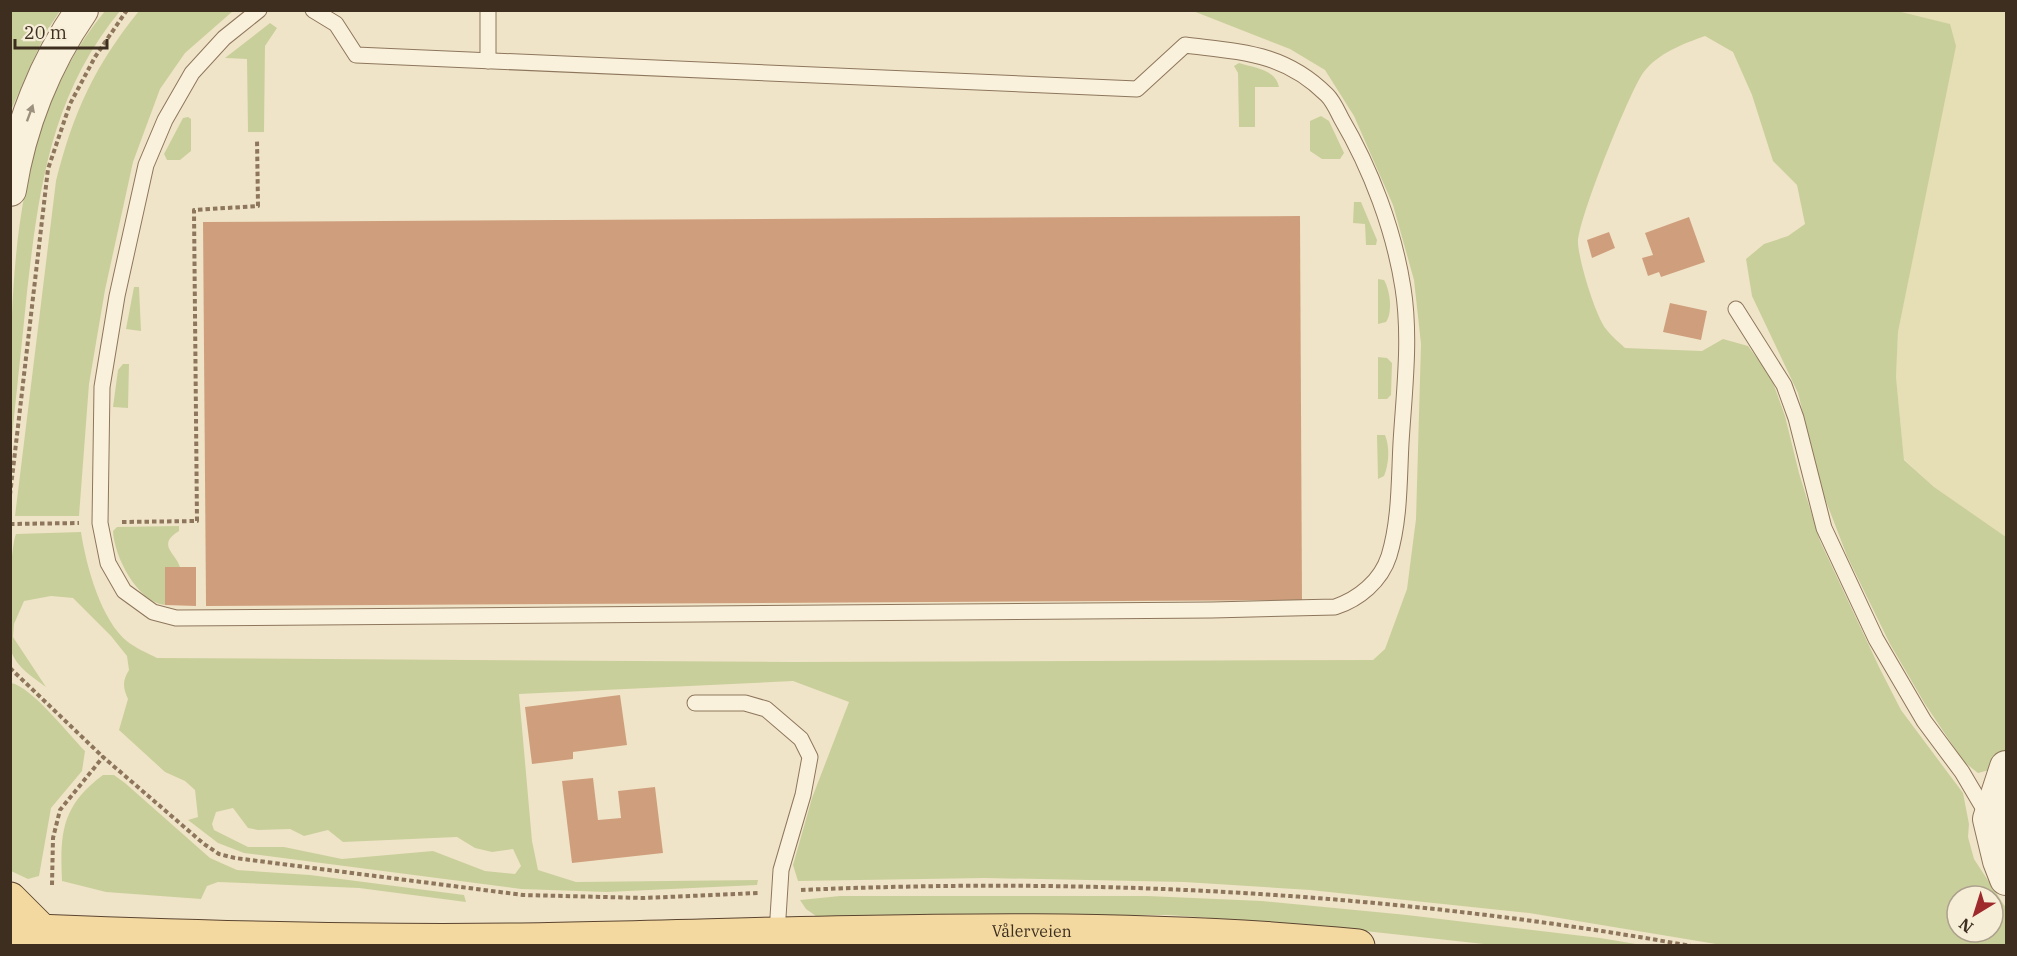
<svg xmlns="http://www.w3.org/2000/svg" width="2017" height="956" font-family="'IBM Plex Serif',serif">
<style>
.farmland{fill:#e6deb5}
.green{fill:#c9cf9b;fill-rule:evenodd}
.building{fill:#cf9f7d}
.lines{fill:none;stroke-linecap:round;stroke-linejoin:round}
.lane-casing{stroke:#8d765c;stroke-width:17}
.street-casing{stroke:#8d765c;stroke-width:34}
.primary-casing{stroke:#5b4430;stroke-width:35}
.path{stroke:#8d765c;stroke-width:4;stroke-dasharray:4.5 3;stroke-linecap:butt}
.lane{stroke:#faf1dc;stroke-width:15}
.street{stroke:#faf1dc;stroke-width:32}
.primary{stroke:#f3d9a0;stroke-width:33}
.oneway{fill:#9c907e}
.labels{text-anchor:middle;dominant-baseline:central;stroke-width:4.5;stroke-linejoin:round;paint-order:stroke}
.street-label{font-size:16px;fill:#3d2e20;stroke:#f7eed8}
</style>
<rect width="100%" height="100%" fill="#f0e4c8"/>
<path class="farmland" d="M1893,11H2006V537L1934,487L1904,459L1896,377L1898,332L1938,132L1949,24Z"/>
<g class="green">
<path d="M1893,10L1950,24L1956,46L1898,332L1896,377L1904,460L1934,487L2006,537V752L1997,768L1978,773L1964,762L1925,704L1890,644L1847,556L1824,496L1798,393L1752,296L1746,259L1764,244L1788,236L1805,224L1797,185L1773,161L1752,95L1733,52L1705,36C1683,44 1658,53 1643,73C1629,93 1577,222 1578,243C1579,261 1595,315 1606,329C1611,336 1619,342 1625,348L1702,351L1723,339L1748,346L1771,377L1785,416L1799,473L1820,541L1880,669L1901,710L1963,793L1969,824L1968,837L1974,859L2006,908V945H1722L1529,913L1310,890L1184,882L985,878L798,881L793,865L812,798L849,702L793,681L519,694L532,841L538,870L576,882L758,880L757,885L607,892L521,889L244,853L218,843L188,820L198,817L195,790L185,781L165,772L119,730L128,699C123,688 122,681 129,670L127,656L111,636L73,598L51,596L24,601L14,624L13,637L46,687C33,677 17,668 11,651C7,636 10,547 16,534L81,532C86,565 101,621 128,642C136,648 147,653 157,658L793,662L1373,660L1385,649L1407,589L1416,519L1421,344L1414,280L1393,205L1354,116L1325,70L1290,49L1193,11ZM233,808L248,828L258,830L290,829L304,836L328,830L343,842L457,837L475,848L492,852L513,849L521,866L515,874L485,871L433,851L342,859L284,847H248L214,830L212,824L216,812ZM1957,896H1993V932H1957Z"/>
<path d="M10,11H60L46,32L11,110Z"/>
<path d="M105,11H120C51,95 39,188 27,292C22,344 16,395 11,447C10,301 6,130 105,11Z"/>
<path d="M139,11H233L185,53L160,89L133,162L105,290L89,384L79,516H15L56,181C73,113 95,65 139,11Z"/>
<path d="M270,23L277,28L265,46L264,132H248L247,59L225,58Z"/>
<path d="M1239,63C1255,68 1275,69 1279,87H1255V127H1239L1238,73L1234,66Z"/>
<path d="M1321,116L1329,121L1344,153L1340,159H1322L1310,151V121Z"/>
<path d="M188,117L191,119V151L180,160H167L164,154L183,118Z"/>
<path d="M1354,202H1361L1377,240L1376,245H1366L1365,224L1353,223Z"/>
<path d="M1378,279L1384,280C1390,290 1393,312 1386,322L1378,324Z"/>
<path d="M134,287H139L141,331L126,329Z"/>
<path d="M1378,357L1387,358L1392,363L1391,395L1387,399H1378Z"/>
<path d="M123,364H129L128,408L113,407L118,370Z"/>
<path d="M1377,435H1385C1390,447 1389,464 1384,476L1378,479Z"/>
<path d="M179,526V531C156,545 176,553 180,567L165,568V605C137,602 114,556 113,531L117,527Z"/>
<path d="M11,683C31,686 69,735 85,751L82,771L51,808L39,876L28,879L11,871Z"/>
<path d="M103,775H114L125,783L210,858L237,870L310,875L464,895L466,902L359,888L218,882L207,886L201,899L106,892L62,881C60,834 61,806 103,775Z"/>
<path d="M840,896H1148L1262,901L1407,915L1600,938L1642,945L1502,946L1310,925L1168,915L816,916L806,909L800,900Z"/>
</g>
<g class="building">
<path d="M1300,216L1302,600L206,606L203,222Z"/>
<path d="M1689,217L1705,262L1661,277L1659,272L1648,276L1642,258L1653,255L1645,233Z"/>
<path d="M1609,232L1615,248L1592,258L1587,240Z"/>
<path d="M1670,303L1707,311L1701,340L1663,332Z"/>
<path d="M165,567H196V606L165,605Z"/>
<path d="M620,695L627,745L573,752V759L532,764L525,707Z"/>
<path d="M593,778L598,820L621,818L618,791L655,787L663,853L572,863L562,781Z"/>
</g>
<g class="lines">
<g class="lane-casing">
<g id="lane">
<path d="M259,10L224,38L192,73L165,120L146,165L117,296L102,387L100,523L108,563L124,591L153,612L176,618L1212,610L1335,607C1359,599 1381,581 1389,556C1400,520 1399,480 1401,443C1404,393 1411,338 1403,288C1394,230 1371,169 1341,118C1337,110 1333,101 1327,95C1284,52 1241,52 1185,45L1137,89L356,55L336,24L313,10"/>
<path d="M488,10V61"/>
<path d="M1736,309L1784,385L1796,418L1824,528L1876,639L1924,721L1962,772L1988,816"/>
<path d="M695,703H745L766,709L801,739L810,757L803,795L781,870L777,933"/>
</g>
</g>
<g class="street-casing">
<g id="street">
<path d="M10,190C20,126 45,63 82,10"/>
<path d="M2006,767L1989,819L1999,861L2006,879"/>
</g>
</g>
<g class="primary-casing">
<g id="primary">
<path d="M10,899L42,931"/>
<path id="s1" d="M10,930C178,937 345,942 512,940C794,936 1077,918 1358,946"/>
</g>
</g>
<g class="path">
<path d="M10,495L48,169L70,104L95,57L127,10"/>
<path d="M122,522L197,521L194,210L258,206L257,139"/>
<path d="M10,524L79,523"/>
<path d="M10,668L103,757"/>
<path d="M52,885L53,838L60,810L103,757L204,844L219,854L235,858L523,895L644,898L758,893"/>
<path d="M801,890C1098,877 1398,893 1691,946"/>
</g>
<use href="#lane" class="lane"/>
<use href="#street" class="street"/>
<use href="#primary" class="primary"/>
</g>
<defs><path id="oneway-solid" d="M-6-.8H1V-3.2L6.5 0L1 3.2V.8H-6Z" transform="scale(1.5)"/></defs>
<use class="oneway" href="#oneway-solid" transform="translate(30 113) rotate(-70)"/>
<g class="labels">
<g class="street-label">
<text stroke="none"><textPath href="#s1" startOffset="1022">Vålerveien</textPath></text>
</g>
</g>
<rect width="2017" height="956" fill="none" stroke="#3d2e20" stroke-width="24"/>
<g transform="translate(1975 914) rotate(218)"><circle r="28" fill="#f7eed8" stroke="#ada18e" stroke-width="1.5"/>
<path d="M0-4.5L10 22L0 15L-10 22Z" fill="#9e2a2b"/>
<text y="-9" font-size="16" font-weight="bold" text-anchor="middle" fill="#3d2e20">N</text>
</g>
<path d="M15 39v9h92v-9" fill="none" stroke="#3d2e20" stroke-width="3"/>
<text x="24" y="39" font-size="18" fill="#3d2e20" stroke="#f7eed8" stroke-width="4.5" paint-order="stroke">20 m</text>
</svg>
